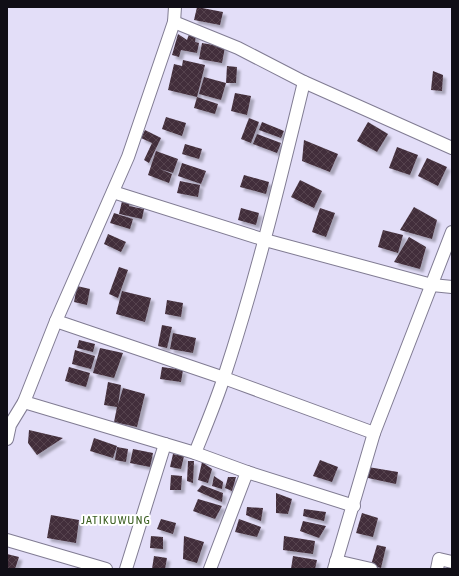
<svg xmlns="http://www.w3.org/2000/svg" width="459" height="576" font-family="'Asap Condensed',sans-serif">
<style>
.building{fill:url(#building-cross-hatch);filter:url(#shadow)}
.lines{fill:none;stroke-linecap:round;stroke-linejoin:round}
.minor-casing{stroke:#817c93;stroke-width:14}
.minor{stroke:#fff;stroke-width:12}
.labels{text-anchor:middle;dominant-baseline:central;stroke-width:4;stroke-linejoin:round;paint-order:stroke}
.quarter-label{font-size:12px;letter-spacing:1px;fill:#3a5e20;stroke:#fff}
</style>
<defs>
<pattern id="building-cross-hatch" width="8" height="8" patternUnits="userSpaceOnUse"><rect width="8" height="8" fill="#422e3a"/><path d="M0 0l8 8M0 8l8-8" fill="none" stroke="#54434d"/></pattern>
<filter id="shadow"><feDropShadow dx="3.5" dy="3.5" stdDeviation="1" flood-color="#0004"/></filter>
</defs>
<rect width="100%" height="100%" fill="#e3def8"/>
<g class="building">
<path d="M197,7L223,12L220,25L194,20Z"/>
<path d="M178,34L187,40L189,34L196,35L195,42L199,43L197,53L181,50L179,57L172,55Z"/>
<path d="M202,43L225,47L222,63L199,59Z"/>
<path d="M183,60L205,65L197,97L168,90L174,64L182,66Z"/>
<path d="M227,66L237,67L236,83H226Z"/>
<path d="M433,71L443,75L442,91L431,90Z"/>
<path d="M204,77L226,83L221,100L199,94Z"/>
<path d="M235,93L251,96L247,115L231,111Z"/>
<path d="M197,97L218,104L215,114L194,108Z"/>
<path d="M166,117L186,123L182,136L162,129Z"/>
<path d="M249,118L259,122L251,143L241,139Z"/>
<path d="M262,122L284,131L281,138L259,130Z"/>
<path d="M368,122L388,134L377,152L357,141Z"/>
<path d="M145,130L161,138L149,163L144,160L152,143L141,138Z"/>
<path d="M257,134L281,143L277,153L253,144Z"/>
<path d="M304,140L338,154L330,172L302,161Z"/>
<path d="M185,144L202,149L199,159L182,154Z"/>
<path d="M397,147L418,155L410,175L389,168Z"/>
<path d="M156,151L178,159L173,173L160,169L172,174L169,183L148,175Z"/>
<path d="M427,158L447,167L438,186L418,176Z"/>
<path d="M182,163L206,171L201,184L178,176Z"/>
<path d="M244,175L269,182L266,194L240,187Z"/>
<path d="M300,180L322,191L314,208L291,197Z"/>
<path d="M180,181L200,185L198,197L177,193Z"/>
<path d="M123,197L131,199L129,206L144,209L142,219L119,214Z"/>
<path d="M414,207L437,220L432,239L400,230Z"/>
<path d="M241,208L259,213L256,225L238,220Z"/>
<path d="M320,208L335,213L326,237L312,232Z"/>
<path d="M114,213L133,219L130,229L110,223Z"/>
<path d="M383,230L403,235L398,253L378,247Z"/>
<path d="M108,234L126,242L121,252L104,244Z"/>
<path d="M409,237L426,247L420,269L394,262Z"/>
<path d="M119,267L128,270L118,298L109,294Z"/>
<path d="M77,286L90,289L87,305L74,302Z"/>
<path d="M122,291L151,298L145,322L116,314Z"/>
<path d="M167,300L183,303L181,317L165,314Z"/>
<path d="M162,325L172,327L167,348L158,346Z"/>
<path d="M173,333L196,338L193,353L170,349Z"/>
<path d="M79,340L95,344L93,352L77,348Z"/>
<path d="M100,348L123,353L114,378L93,373Z"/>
<path d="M75,350L95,356L91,369L72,364Z"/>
<path d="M69,367L90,373L86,387L65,381Z"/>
<path d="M162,367L183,370L181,382L160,379Z"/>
<path d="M108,382L121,385L118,405L123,388L145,394L137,427L114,422L117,407L104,405Z"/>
<path d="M29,430L63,438L37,455L28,443Z"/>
<path d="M94,438L117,446L113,458L90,451Z"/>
<path d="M117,447L128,449L126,462L115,460Z"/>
<path d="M133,449L153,453L150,467L130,463Z"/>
<path d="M173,454L184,456L181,469L170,467Z"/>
<path d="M320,460L338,467L332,482L313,476Z"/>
<path d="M188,461H194L193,483L187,481Z"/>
<path d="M202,462L212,469L208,483L198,480Z"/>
<path d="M368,467L398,472L396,484L368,478Z"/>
<path d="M171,475L182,476L181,490H170Z"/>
<path d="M214,476L223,482L222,489L212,486Z"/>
<path d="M228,477H236L232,491L225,488Z"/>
<path d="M202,485L223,493L222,502L197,491Z"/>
<path d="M276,493L292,499L288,514L276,513Z"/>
<path d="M198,499L222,506L215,519L193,511Z"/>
<path d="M247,507L263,508L261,521L246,515Z"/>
<path d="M304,509L326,512L324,521L303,516Z"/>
<path d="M362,513L378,518L373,537L356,533Z"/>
<path d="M51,515L79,520L76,543L47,538Z"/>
<path d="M161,519L176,523L173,534L157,529Z"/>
<path d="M239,519L261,527L257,537L235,532Z"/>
<path d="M303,521L326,526L319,538L300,531Z"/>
<path d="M151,536L163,537V549L150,548Z"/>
<path d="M184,536L204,542L197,563L183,559Z"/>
<path d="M284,536L315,541L313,554L283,550Z"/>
<path d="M377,545L386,547L381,568L371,565Z"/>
<path d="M7,554L19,557L15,569H7Z"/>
<path d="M154,556L167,558L165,569H152Z"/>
<path d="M293,556L317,560L315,569H291Z"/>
</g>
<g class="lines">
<g class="minor-casing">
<g id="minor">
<path d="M174,22L238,48L304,82L452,148"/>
<path d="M113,192L265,240L432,285L452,287"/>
<path d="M56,321L224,378L374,433"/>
<path d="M24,402L195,453L247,472"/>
<path d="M7,439L10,425L24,402L56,321L128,157L174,22L175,7"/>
<path d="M195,453C205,428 216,402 224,377C256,280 280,181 304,82"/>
<path d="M7,540L106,569"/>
<path d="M336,561L371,569"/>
<path d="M126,569L165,444"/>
<path d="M210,569L247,472L354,506"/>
<path d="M334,569L374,433L452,232"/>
<path d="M437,569L439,559L452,562"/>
</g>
</g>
<use href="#minor" class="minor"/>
</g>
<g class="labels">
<g class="quarter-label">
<text x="116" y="520">JATIKUWUNG</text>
</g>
</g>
<rect width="459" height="576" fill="none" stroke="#100e16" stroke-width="16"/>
</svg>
